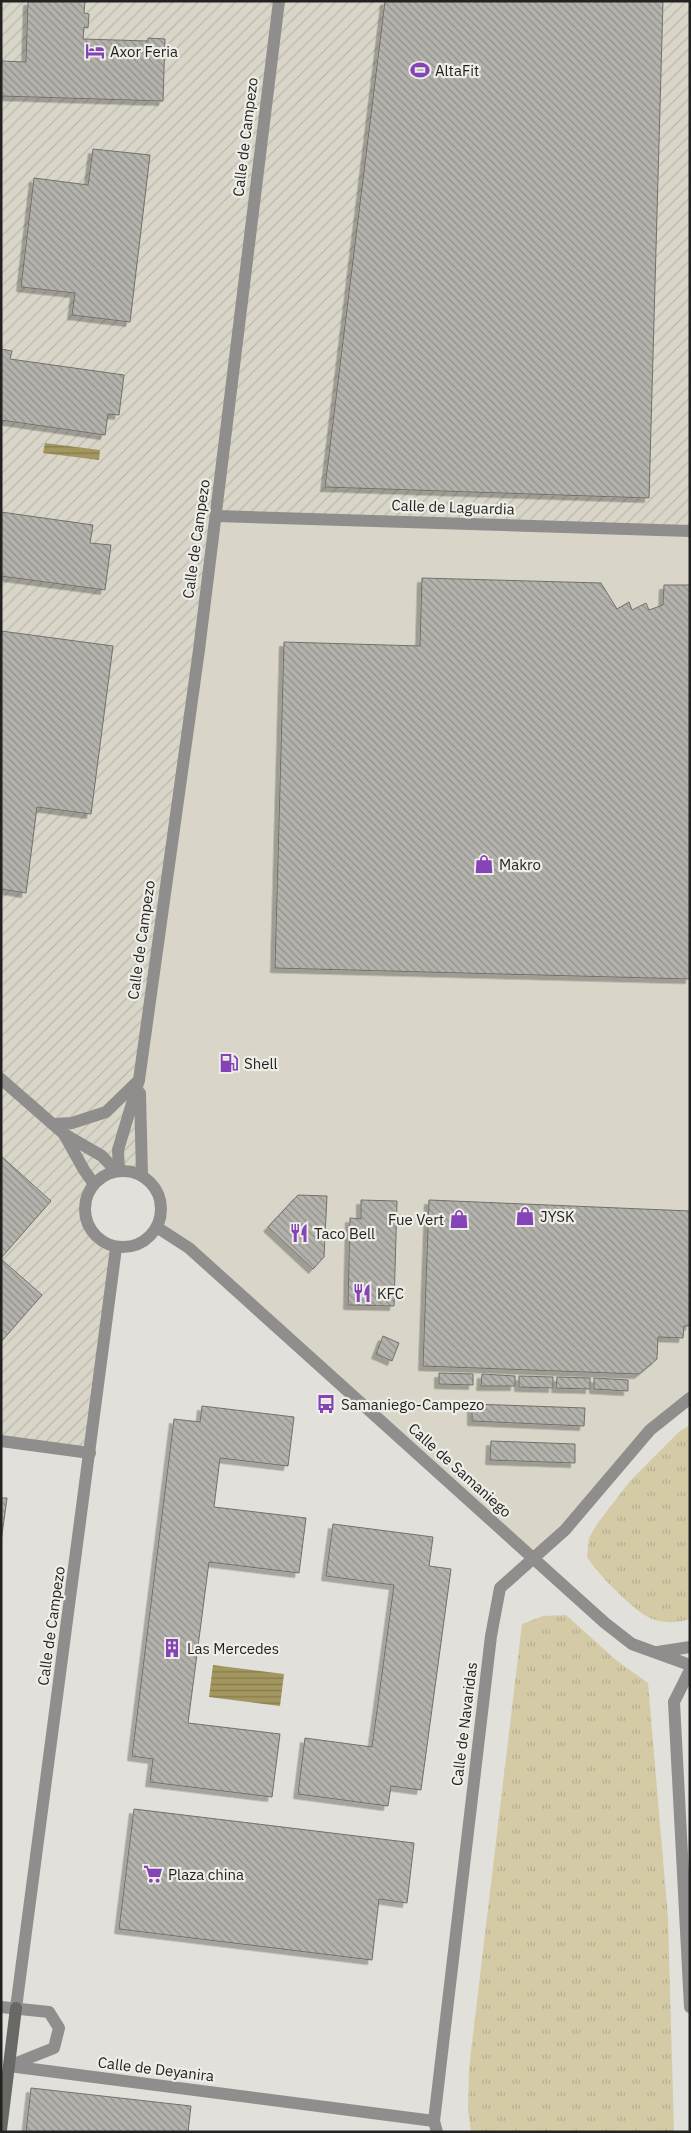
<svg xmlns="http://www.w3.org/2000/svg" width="691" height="2133" font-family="'IBM Plex Sans',sans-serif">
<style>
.built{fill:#d9d6c9}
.industrial{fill:url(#industrial-furrows)}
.park{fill:url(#park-tufts)}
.water{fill:url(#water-rules)}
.building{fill:url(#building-back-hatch);stroke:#72716c;filter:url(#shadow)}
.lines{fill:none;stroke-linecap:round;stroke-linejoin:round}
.minor{stroke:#8f8e8c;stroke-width:12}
.secondary{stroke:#686864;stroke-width:12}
.labels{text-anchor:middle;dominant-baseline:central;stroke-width:4.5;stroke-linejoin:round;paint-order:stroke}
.poi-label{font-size:15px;fill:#222220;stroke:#eeede7;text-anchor:start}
.street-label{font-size:15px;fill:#222220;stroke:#eeede7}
</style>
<defs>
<pattern id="industrial-furrows" width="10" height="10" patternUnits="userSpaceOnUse" patternTransform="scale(1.25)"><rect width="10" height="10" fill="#d9d6c9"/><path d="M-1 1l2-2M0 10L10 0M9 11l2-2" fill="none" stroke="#bab7ac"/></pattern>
<pattern id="park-tufts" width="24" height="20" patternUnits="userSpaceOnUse" patternTransform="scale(1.25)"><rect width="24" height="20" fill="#d4cba6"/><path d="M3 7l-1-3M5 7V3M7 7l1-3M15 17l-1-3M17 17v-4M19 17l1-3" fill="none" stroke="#b6ae8f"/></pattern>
<pattern id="water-rules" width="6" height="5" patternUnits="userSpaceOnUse" patternTransform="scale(1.25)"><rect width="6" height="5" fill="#a3975f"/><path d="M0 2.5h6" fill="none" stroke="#847b4e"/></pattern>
<pattern id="building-back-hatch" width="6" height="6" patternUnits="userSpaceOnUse" patternTransform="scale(1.25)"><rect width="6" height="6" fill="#b3b2ac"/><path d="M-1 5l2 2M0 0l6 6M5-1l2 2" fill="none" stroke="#91908c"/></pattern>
<filter id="shadow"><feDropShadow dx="-4.5" dy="4.5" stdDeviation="0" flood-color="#0004"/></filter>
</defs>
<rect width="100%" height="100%" fill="#e1e0da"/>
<path class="built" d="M216,516L690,531V1398L532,1559L158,1228L162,1210L160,1196L151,1182L142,1176L139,1080Z"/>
<path class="industrial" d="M1,1H690V531L216,516L139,1080L142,1175L131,1171H119L105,1176L94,1184L87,1195L85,1213L89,1227L94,1235L104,1243L116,1248L90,1453L1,1441Z"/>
<g class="park">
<path d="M690,1425V1619C677,1623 661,1624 648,1617C631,1608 597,1573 587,1557L589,1538L597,1524L630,1481L680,1431Z"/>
<path d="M566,1615L616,1660L648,1683L668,1918L674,2132H471L468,2111L469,2068L522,1624L543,1616Z"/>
</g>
<g class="water">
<path d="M45,443L100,450L99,460L43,453Z"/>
<path d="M213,1665L284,1674L280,1706L209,1697Z"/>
</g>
<g class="building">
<path d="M28,1H85L84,13L89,14L88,28L84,27L83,39L148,41V38L165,39L163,101L1,96V61L26,62Z"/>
<path d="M385,1H663L649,498L325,487Z"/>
<path d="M93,149L150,155L130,322L72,315L75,293L21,287L34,178L88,185Z"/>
<path d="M1,349L12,351L10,359L124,375L119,415L108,414L105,435L1,420Z"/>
<path d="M1,512L93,525L90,543L111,545L105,590L1,576Z"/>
<path d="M422,578L601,583L617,609L629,602L632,610L646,603L649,610L663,605L664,585H690V979L275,968L284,642L420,646Z"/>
<path d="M1,631L113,646L91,814L37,807L26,893L1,889Z"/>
<path d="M1,1156L51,1201L1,1258Z"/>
<path d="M298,1195L327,1196L324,1257L313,1269L268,1227Z"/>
<path d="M361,1200L397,1201L394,1306L348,1305L350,1218L361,1219Z"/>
<path d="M429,1200L690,1211V1326H684L683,1338L658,1337L657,1359L639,1374L423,1366Z"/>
<path d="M1,1259L42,1295L1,1342Z"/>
<path d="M383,1336L399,1343L392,1361L376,1354Z"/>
<path d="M439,1373L473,1374V1385L439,1384Z"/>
<path d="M482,1374L515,1376V1386H481Z"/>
<path d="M519,1376L553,1377V1388L519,1387Z"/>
<path d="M557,1377L590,1378V1389L556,1388Z"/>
<path d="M594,1378L628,1380V1391L594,1389Z"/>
<path d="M472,1404L585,1408L584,1426L472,1421Z"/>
<path d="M202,1406L294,1417L288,1466L220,1458L214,1507L306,1518L299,1573L209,1562L188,1723L280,1734L272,1797L150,1782L153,1759L132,1756L174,1419L200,1422Z"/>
<path d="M491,1441L575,1444V1463L490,1460Z"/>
<path d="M1,1498H7L1,1542Z"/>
<path d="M333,1524L433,1537L429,1566L451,1569L421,1790L391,1786L388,1806L298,1794L305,1738L372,1747L394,1585L326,1576Z"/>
<path d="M134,1809L414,1843L407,1903L379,1899L372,1960L119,1929Z"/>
<path d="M31,2088L191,2106L188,2132H26Z"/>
</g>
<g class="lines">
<g class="minor">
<path d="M216,516L690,531"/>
<path d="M1,1079L64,1134L102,1156L116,1171"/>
<path d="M140,1093L142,1175"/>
<path d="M53,1124L72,1123L106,1112L139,1080"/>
<path d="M64,1134L84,1170L94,1184"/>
<circle cx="123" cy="1209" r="38"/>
<path d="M119,1171L118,1150L139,1080L199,650L279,1"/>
<path d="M158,1228L189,1248L605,1623L632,1644L690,1665"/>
<path d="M1,1441L90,1453"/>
<path d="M658,1652L690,1647"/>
<path d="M690,1670L674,1702L690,2007"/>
<path d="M1,2007L49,2012L59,2028L54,2048L9,2066"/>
<path d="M16,2008L116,1248"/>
<path d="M9,2066L434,2121"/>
<path d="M437,2132L434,2121L491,1636L500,1588L565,1530L650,1430L690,1398"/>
</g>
<path class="secondary" d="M1,2130L16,2008"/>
</g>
<defs>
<g id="hotel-bare" transform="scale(1.5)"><path d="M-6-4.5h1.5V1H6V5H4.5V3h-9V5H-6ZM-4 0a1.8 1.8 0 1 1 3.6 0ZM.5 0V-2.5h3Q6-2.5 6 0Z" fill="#8543b8" stroke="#eeede7" stroke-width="2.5" paint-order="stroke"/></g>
<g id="stadium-bare" transform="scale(1.5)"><path d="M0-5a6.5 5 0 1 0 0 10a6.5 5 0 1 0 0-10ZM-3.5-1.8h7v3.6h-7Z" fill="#8543b8" stroke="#eeede7" stroke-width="2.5" paint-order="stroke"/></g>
<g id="shop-bare" transform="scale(1.5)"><path d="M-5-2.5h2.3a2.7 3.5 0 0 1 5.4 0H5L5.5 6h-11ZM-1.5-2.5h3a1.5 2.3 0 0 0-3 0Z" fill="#8543b8" stroke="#eeede7" stroke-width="2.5" paint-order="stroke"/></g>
<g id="fuel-bare" transform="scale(1.5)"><path d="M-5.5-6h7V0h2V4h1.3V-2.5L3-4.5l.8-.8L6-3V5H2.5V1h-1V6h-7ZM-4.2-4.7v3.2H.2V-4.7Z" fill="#8543b8" stroke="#eeede7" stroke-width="2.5" paint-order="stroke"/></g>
<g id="restaurant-bare" transform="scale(1.5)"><path d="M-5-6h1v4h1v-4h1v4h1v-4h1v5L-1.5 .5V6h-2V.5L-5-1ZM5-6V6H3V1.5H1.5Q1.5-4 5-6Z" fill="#8543b8" stroke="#eeede7" stroke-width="2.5" paint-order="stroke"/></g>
<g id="bus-bare" transform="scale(1.5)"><path d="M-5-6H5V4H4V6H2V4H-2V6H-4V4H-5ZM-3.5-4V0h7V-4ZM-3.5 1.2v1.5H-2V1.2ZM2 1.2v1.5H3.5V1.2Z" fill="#8543b8" stroke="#eeede7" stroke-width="2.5" paint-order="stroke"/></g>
<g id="building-bare" transform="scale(1.5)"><path d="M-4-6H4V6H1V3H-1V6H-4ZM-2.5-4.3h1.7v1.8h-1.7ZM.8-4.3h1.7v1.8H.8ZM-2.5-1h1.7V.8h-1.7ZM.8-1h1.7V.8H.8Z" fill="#8543b8" stroke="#eeede7" stroke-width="2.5" paint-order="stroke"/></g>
<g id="supermarket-bare" transform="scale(1.5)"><path d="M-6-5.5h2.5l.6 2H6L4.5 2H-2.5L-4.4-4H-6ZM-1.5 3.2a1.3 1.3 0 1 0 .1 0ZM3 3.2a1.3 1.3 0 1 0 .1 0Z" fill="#8543b8" stroke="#eeede7" stroke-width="2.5" paint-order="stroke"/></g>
</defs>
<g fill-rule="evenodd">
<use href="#hotel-bare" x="95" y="51"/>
<use href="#stadium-bare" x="420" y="70"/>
<use href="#shop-bare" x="484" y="864"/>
<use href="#fuel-bare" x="229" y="1063"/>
<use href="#shop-bare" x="525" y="1216"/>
<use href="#shop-bare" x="459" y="1219"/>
<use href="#restaurant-bare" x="299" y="1233"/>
<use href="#restaurant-bare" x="362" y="1293"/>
<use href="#bus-bare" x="326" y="1404"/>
<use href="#building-bare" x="172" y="1648"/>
<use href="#supermarket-bare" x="153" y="1874"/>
</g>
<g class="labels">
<g class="poi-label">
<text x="110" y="51">Axor Feria</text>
<text x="435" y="70">AltaFit</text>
<text x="499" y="864">Makro</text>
<text x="244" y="1063">Shell</text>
<text x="540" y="1216">JYSK</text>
<text x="444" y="1219" text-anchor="end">Fue Vert</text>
<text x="314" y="1233">Taco Bell</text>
<text x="377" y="1293">KFC</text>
<text x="341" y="1404">Samaniego-Campezo</text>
<text x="187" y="1648">Las Mercedes</text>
<text x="168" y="1874">Plaza china</text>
</g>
<g class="street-label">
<text transform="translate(245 137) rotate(-83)">Calle de Campezo</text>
<text transform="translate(453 507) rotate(2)">Calle de Laguardia</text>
<text transform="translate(196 539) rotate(-82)">Calle de Campezo</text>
<text transform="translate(141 940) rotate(-82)">Calle de Campezo</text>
<text transform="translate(460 1470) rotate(42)">Calle de Samaniego</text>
<text transform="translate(51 1626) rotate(-82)">Calle de Campezo</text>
<text transform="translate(464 1724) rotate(-83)">Calle de Navaridas</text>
<text transform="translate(156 2069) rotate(7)">Calle de Deyanira</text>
</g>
</g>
<rect width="691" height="2133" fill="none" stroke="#222220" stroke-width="5"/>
</svg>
